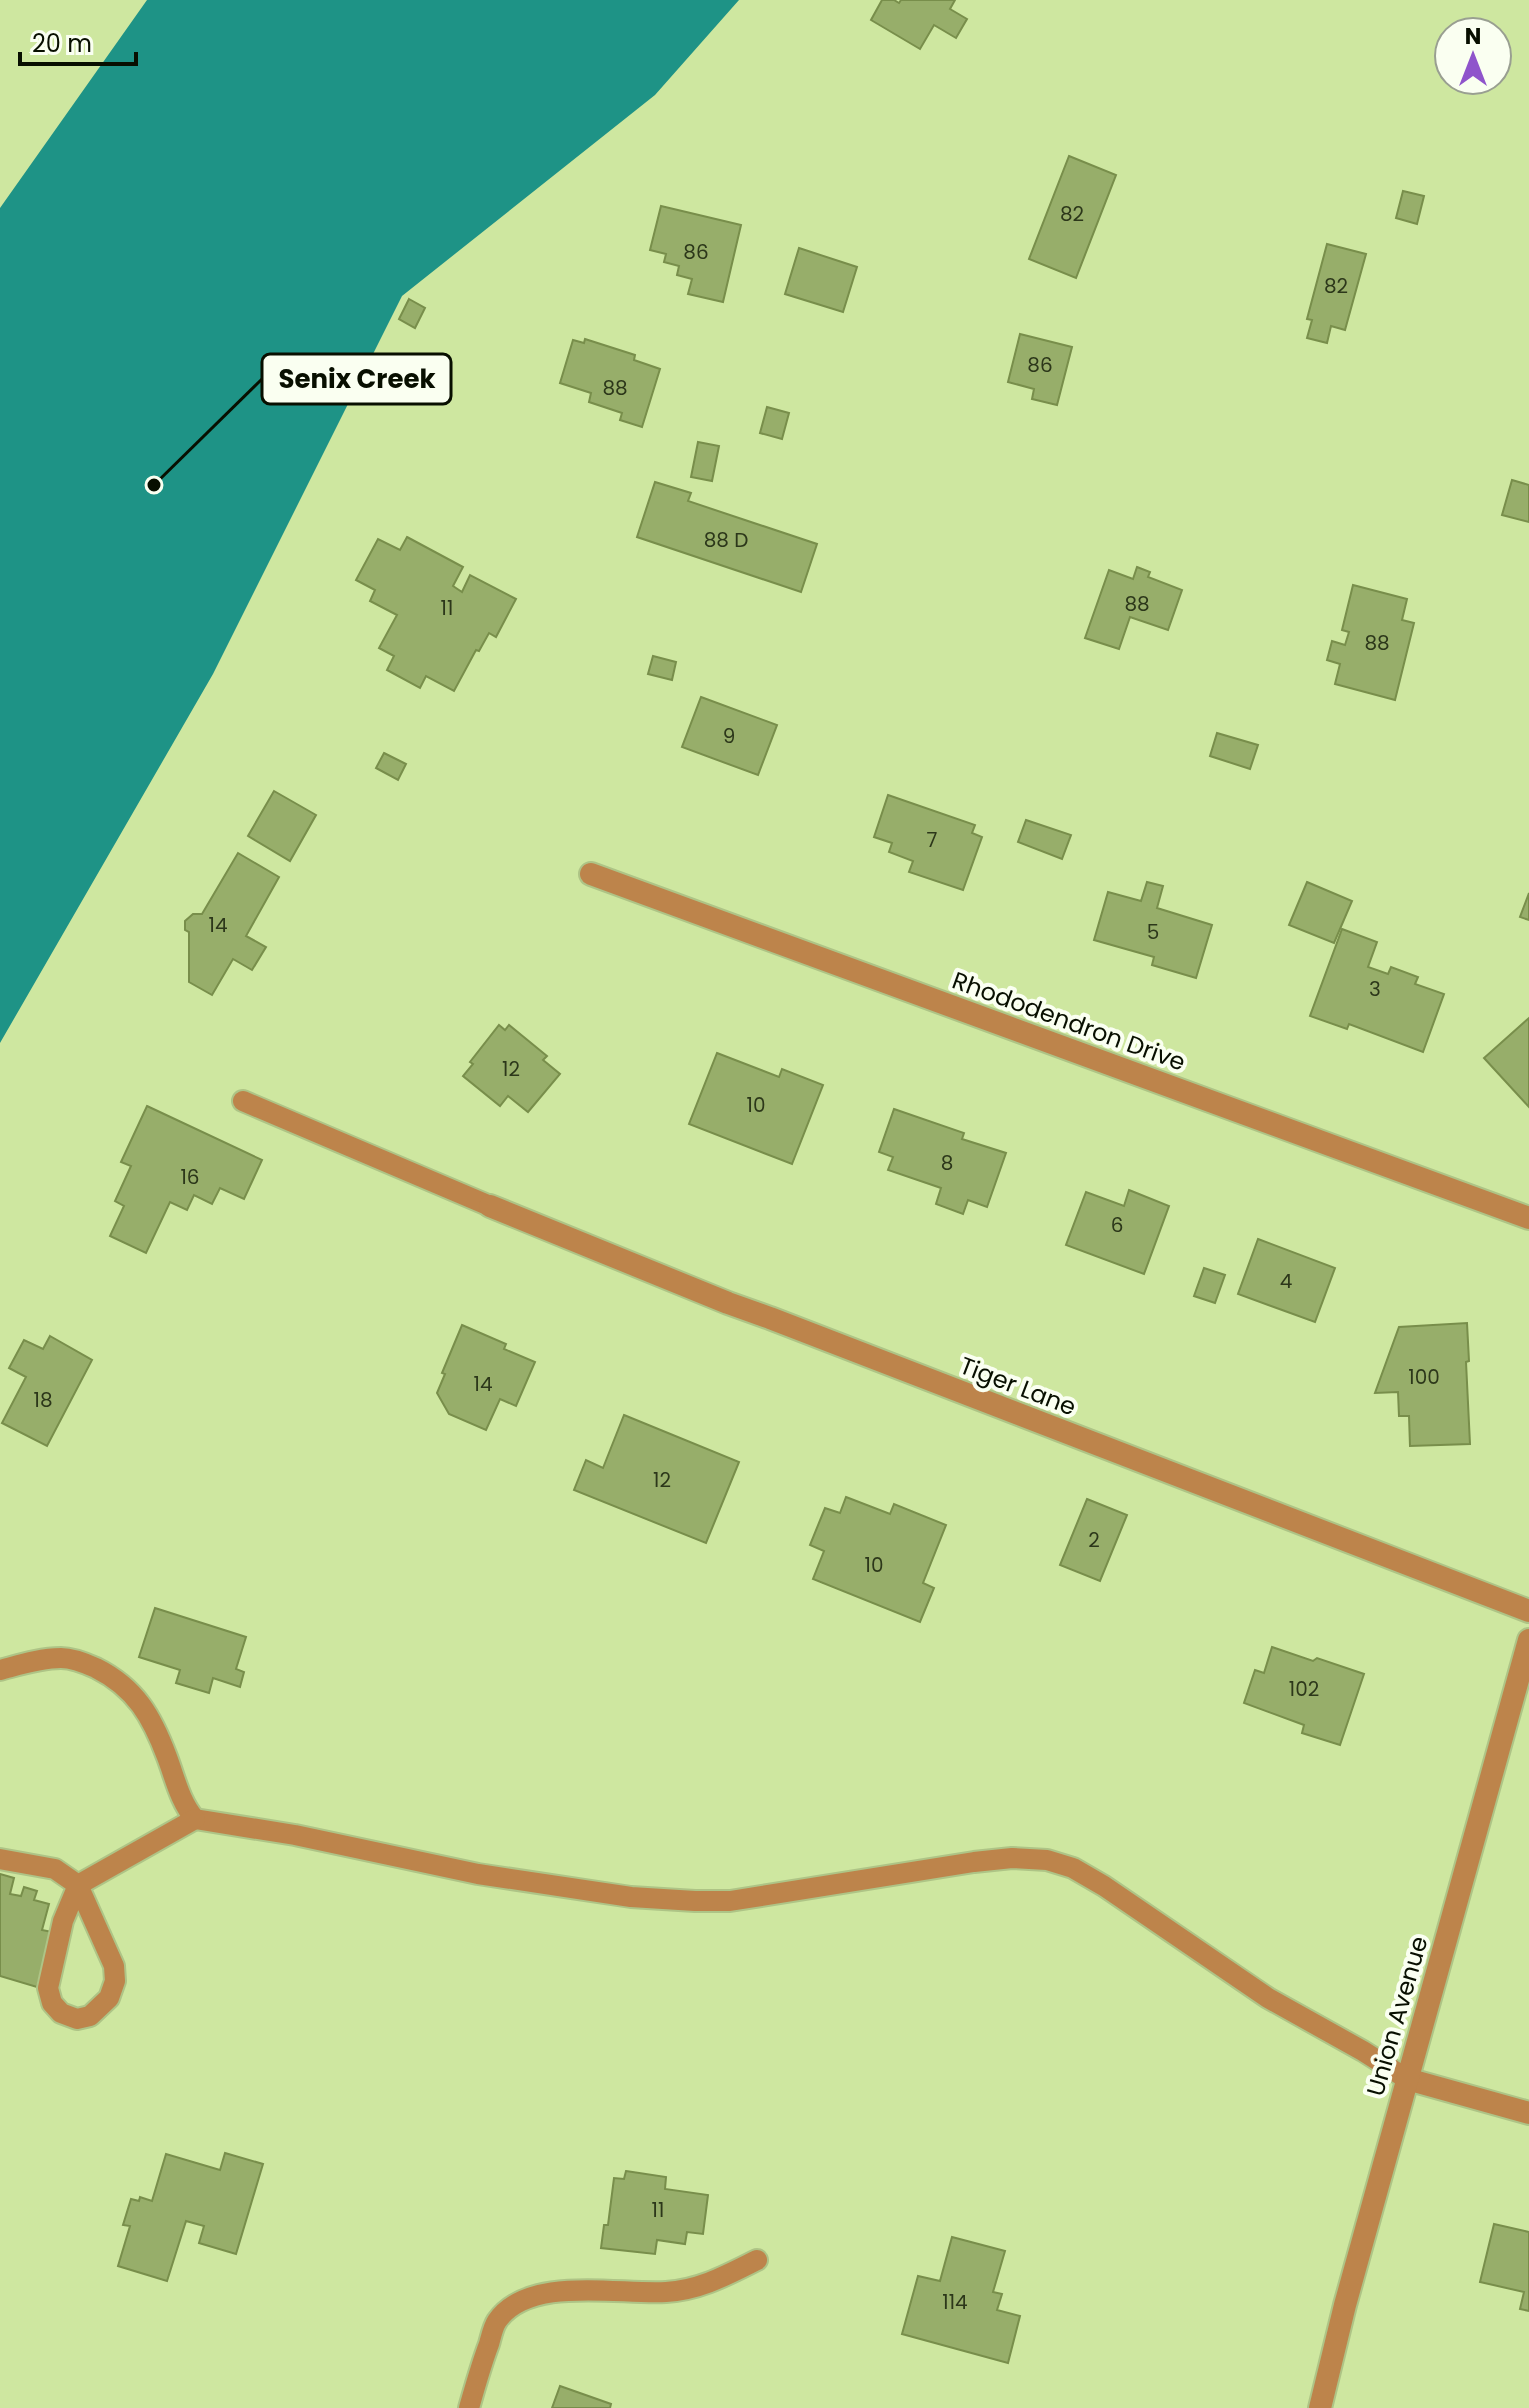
<svg xmlns="http://www.w3.org/2000/svg" width="1529" height="2408" font-family="Poppins,sans-serif">
<style>
.water{fill:#1e9386}
.building{fill:#97ae6a;stroke:#788e4b;stroke-width:2}
.lines{fill:none;stroke-linecap:round;stroke-linejoin:round}
.service-casing{stroke:#aec486;stroke-width:24}
.minor-casing{stroke:#aec486;stroke-width:26}
.tertiary-casing{stroke:#aec486;stroke-width:26}
.service{stroke:#bd844b;stroke-width:20}
.minor{stroke:#bd844b;stroke-width:22}
.tertiary{stroke:#bd844b;stroke-width:22}
.labels{text-anchor:middle;dominant-baseline:central;stroke-width:8;stroke-linejoin:round;paint-order:stroke}
.number-label{font-size:20px;fill:#2c371a}
.street-label{font-size:24px;fill:#080f00;stroke:#fafff1}
.leader{fill:none;stroke:#080f00;stroke-width:3}
.callout-dot{fill:#080f00;stroke:#fafff1;stroke-width:3}
.callout{fill:#fafff1;stroke:#080f00;stroke-width:3}
.callout-label{font-size:26px;text-anchor:middle;font-weight:bold;fill:#080f00}
</style>
<rect width="100%" height="100%" fill="#cee7a0"/>
<path class="water" d="M147,0H739L655,95L402,296L213,674L0,1043V208Z"/>
<g class="building">
<path d="M882,0H894L899,3L901,0H955L950,9L967,19L956,38L934,25L920,49L871,20Z"/>
<path d="M1069,156L1116,175L1076,278L1029,259Z"/>
<path d="M1403,191L1424,196L1417,224L1396,218Z"/>
<path d="M661,206L741,225L723,302L688,294L692,279L677,275L679,266L664,262L666,254L650,250Z"/>
<path d="M1327,244L1366,254L1345,330L1331,326L1327,343L1307,338L1312,320L1307,319Z"/>
<path d="M799,248L857,267L843,312L785,294Z"/>
<path d="M409,299L425,308L415,328L399,319Z"/>
<path d="M1020,334L1072,347L1057,405L1032,399L1034,389L1008,382Z"/>
<path d="M585,339L635,355L634,360L660,369L642,427L620,420L622,413L589,402L591,393L560,383L573,340L584,343Z"/>
<path d="M767,407L789,413L782,439L760,433Z"/>
<path d="M698,442L719,446L712,481L691,477Z"/>
<path d="M1512,480L1529,485V522L1502,515Z"/>
<path d="M655,482L691,493L688,501L817,544L801,592L637,537Z"/>
<path d="M407,537L463,567L453,586L462,592L470,575L516,599L496,637L489,633L479,651L476,650L454,691L426,676L420,688L387,670L394,656L379,648L397,615L370,601L375,590L356,580L378,539L400,550Z"/>
<path d="M1137,567L1150,572L1148,577L1182,590L1168,630L1130,617L1119,649L1085,638L1109,570L1133,579Z"/>
<path d="M1353,585L1407,599L1402,620L1414,623L1395,700L1335,684L1340,664L1327,660L1332,641L1345,645L1349,632L1342,630Z"/>
<path d="M653,656L676,662L672,680L648,674Z"/>
<path d="M701,697L777,725L758,775L682,747Z"/>
<path d="M1217,733L1258,745L1250,769L1210,756Z"/>
<path d="M384,753L406,764L398,780L376,768Z"/>
<path d="M274,791L316,815L290,861L248,836Z"/>
<path d="M888,795L975,825L972,833L982,837L963,890L909,872L913,861L889,852L892,843L874,837Z"/>
<path d="M1026,820L1071,835L1062,859L1018,842Z"/>
<path d="M238,853L279,877L246,936L266,947L252,970L233,959L212,995L189,982V932L185,930V921L193,914H202Z"/>
<path d="M1147,882L1163,886L1157,908L1212,925L1196,978L1152,965L1154,957L1094,940L1108,892L1141,901Z"/>
<path d="M1307,882L1352,901L1334,943L1289,925Z"/>
<path d="M1529,893V920L1520,917Z"/>
<path d="M1342,929L1377,942L1368,967L1388,974L1391,967L1418,977L1415,984L1444,994L1423,1052L1349,1024L1347,1029L1310,1016Z"/>
<path d="M1529,1018V1107L1484,1058Z"/>
<path d="M499,1025L505,1030L509,1025L547,1056L543,1060L560,1074L528,1112L508,1096L500,1106L463,1076L473,1064L470,1062Z"/>
<path d="M717,1053L779,1077L782,1069L823,1085L792,1164L689,1124Z"/>
<path d="M147,1106L262,1160L244,1199L220,1188L212,1204L194,1195L187,1210L170,1202L146,1253L110,1236L124,1206L115,1201L131,1166L121,1162Z"/>
<path d="M894,1109L964,1133L962,1139L1006,1153L987,1207L968,1200L963,1214L936,1204L941,1188L888,1170L893,1157L879,1152Z"/>
<path d="M1129,1190L1169,1206L1144,1274L1066,1245L1086,1192L1124,1206Z"/>
<path d="M1258,1239L1335,1268L1315,1322L1238,1294Z"/>
<path d="M1204,1268L1225,1275L1215,1303L1194,1296Z"/>
<path d="M1467,1323L1469,1361L1466,1362L1470,1444L1410,1446L1409,1416H1399L1398,1392L1375,1393L1399,1327Z"/>
<path d="M462,1325L506,1344L504,1349L535,1362L516,1406L500,1399L486,1430L449,1414L437,1393L445,1374L442,1373Z"/>
<path d="M50,1336L92,1360L47,1446L2,1423L26,1377L9,1368L24,1340L43,1349Z"/>
<path d="M624,1415L739,1462L706,1543L574,1490L586,1460L603,1468Z"/>
<path d="M846,1497L890,1514L894,1504L946,1525L923,1583L934,1588L920,1622L813,1579L824,1551L810,1545L825,1508L840,1513Z"/>
<path d="M1087,1499L1127,1515L1100,1581L1060,1565Z"/>
<path d="M155,1608L246,1637L236,1669L244,1672L240,1687L213,1678L209,1693L176,1683L180,1670L139,1657Z"/>
<path d="M1272,1647L1313,1661L1317,1658L1364,1674L1340,1745L1302,1733L1304,1725L1244,1703L1255,1670L1264,1673Z"/>
<path d="M0,1874L14,1878L10,1894L21,1896L24,1887L37,1891L34,1900L49,1904L42,1930L52,1932L37,1987L0,1976Z"/>
<path d="M225,2153L263,2164L236,2254L199,2243L204,2226L186,2221L167,2281L118,2266L130,2226L123,2225L131,2199L139,2201L140,2197L152,2201L166,2154L220,2170Z"/>
<path d="M626,2171L666,2177L665,2189L708,2195L703,2234L687,2232L685,2244L657,2240L655,2254L601,2248L604,2225H608L614,2178L624,2179Z"/>
<path d="M1494,2224L1529,2232V2311L1520,2309L1524,2292L1480,2282Z"/>
<path d="M952,2237L1005,2251L993,2292L1002,2294L997,2310L1020,2316L1008,2363L902,2334L918,2276L940,2281Z"/>
<path d="M560,2386L611,2404L610,2408H552Z"/>
</g>
<g class="lines">
<g class="service-casing">
<g id="service">
<path d="M243,1101L490,1206"/>
<path d="M0,1670C19,1665 40,1658 61,1658C73,1658 85,1663 96,1668C136,1688 152,1717 167,1757C175,1778 180,1802 195,1819L295,1835L478,1874L631,1897L695,1901H730L974,1862L1012,1858L1047,1860L1073,1868L1104,1886L1268,1998L1363,2051L1407,2079"/>
<path d="M0,1859L55,1869L78,1885L114,1966L115,1981L109,1998L90,2016L77,2019L61,2013L52,2003L48,1988L63,1921L78,1885L195,1819"/>
<path d="M469,2408C475,2387 481,2365 489,2344C491,2337 493,2327 497,2321C529,2275 618,2295 666,2292C700,2290 727,2275 757,2260"/>
</g>
</g>
<g class="minor-casing">
<g id="minor">
<path d="M591,874L1529,1218"/>
<path d="M490,1206L728,1303L770,1318L1529,1611"/>
<path d="M1407,2079L1529,2113"/>
</g>
</g>
<g class="tertiary-casing">
<path id="tertiary" d="M1320,2408L1345,2305L1529,1640"/>
</g>
<use href="#service" class="service"/>
<use href="#minor" class="minor"/>
<use href="#tertiary" class="tertiary"/>
</g>
<g class="labels">
<g class="number-label">
<text x="1072" y="214">82</text>
<text x="696" y="252">86</text>
<text x="1336" y="286">82</text>
<text x="1040" y="365">86</text>
<text x="615" y="388">88</text>
<text x="726" y="540">88 D</text>
<text x="1137" y="604">88</text>
<text x="447" y="608">11</text>
<text x="1377" y="643">88</text>
<text x="729" y="736">9</text>
<text x="932" y="840">7</text>
<text x="218" y="925">14</text>
<text x="1153" y="932">5</text>
<text x="1375" y="989">3</text>
<text x="511" y="1069">12</text>
<text x="756" y="1105">10</text>
<text x="947" y="1163">8</text>
<text x="190" y="1177">16</text>
<text x="1117" y="1225">6</text>
<text x="1286" y="1281">4</text>
<text x="1424" y="1377">100</text>
<text x="483" y="1384">14</text>
<text x="43" y="1400">18</text>
<text x="662" y="1480">12</text>
<text x="1094" y="1540">2</text>
<text x="874" y="1565">10</text>
<text x="1304" y="1689">102</text>
<text x="658" y="2210">11</text>
<text x="955" y="2302">114</text>
</g>
<g class="street-label">
<text transform="translate(1069 1021) rotate(20)">Rhododendron Drive</text>
<text transform="translate(1018 1386) rotate(21)">Tiger Lane</text>
<text transform="translate(1397 2016) rotate(-74)">Union Avenue</text>
</g>
</g>
<path class="leader" d="M154 485L262 379"/>
<circle class="callout-dot" cx="154" cy="485" r="8"/>
<rect class="callout" x="262" y="354" width="189" height="50" rx="8"/>
<g class="callout-label">
<text x="357" y="388">Senix Creek</text>
</g>
<g transform="translate(1473 56)"><circle r="38" fill="#fafff1" stroke="#999f91" stroke-width="2"/>
<path d="M0-6L14 30L0 20L-14 30Z" fill="#8f54cb"/>
<text y="-12" font-size="22" font-weight="bold" text-anchor="middle" fill="#080f00">N</text>
</g>
<path d="M20 52v12h116v-12" fill="none" stroke="#080f00" stroke-width="4"/>
<text x="32" y="52" font-size="24" fill="#080f00" stroke="#fafff1" stroke-width="6" paint-order="stroke">20 m</text>
</svg>
